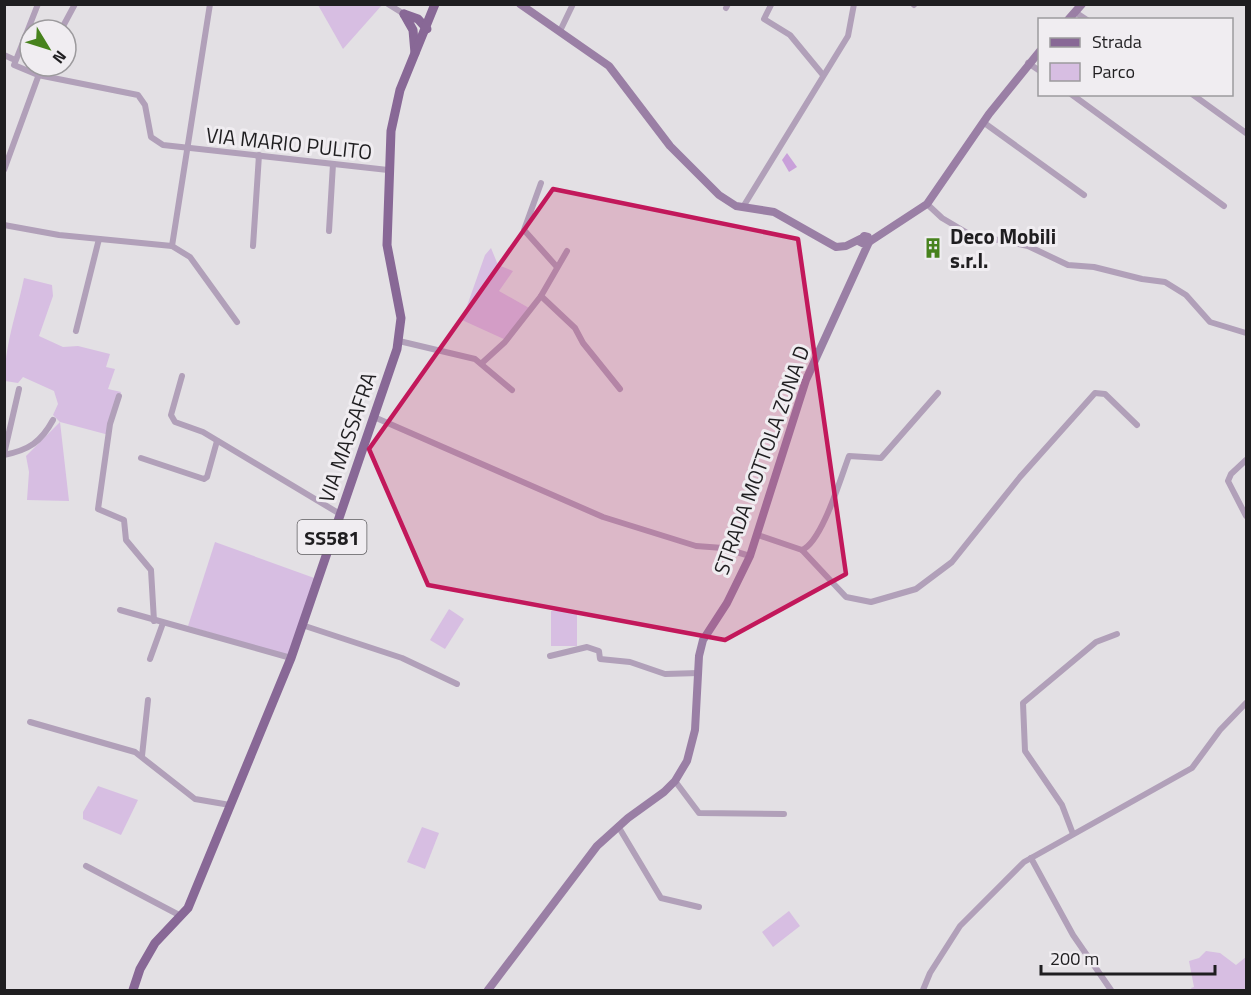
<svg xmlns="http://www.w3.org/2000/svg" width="1251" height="995" font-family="'Titillium Web',sans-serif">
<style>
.green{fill:#d7bee2}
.water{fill:#c9a0da}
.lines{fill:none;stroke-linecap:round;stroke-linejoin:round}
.street{stroke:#b1a0b9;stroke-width:6}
.secondary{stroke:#9a7fa5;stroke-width:8}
.primary{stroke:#886896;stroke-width:9}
.marked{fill:#c2185b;fill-opacity:0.2;stroke:#c2185b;stroke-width:4.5;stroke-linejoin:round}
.labels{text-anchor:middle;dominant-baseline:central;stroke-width:6;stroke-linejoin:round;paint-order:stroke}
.shield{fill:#f0edf1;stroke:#5e5c5f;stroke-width:1.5}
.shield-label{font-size:20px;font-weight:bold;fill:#1f1e20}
.street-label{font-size:21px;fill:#1f1e20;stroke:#f0edf1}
.poi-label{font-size:21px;font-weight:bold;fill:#1f1e20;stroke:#f0edf1;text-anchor:start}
</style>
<rect width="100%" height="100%" fill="#e3e0e4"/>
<g class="green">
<path d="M382,5L343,49L318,5L382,4Z"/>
<path d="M491,248L498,265L513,271L499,291L529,308L506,340L462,320L485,255Z"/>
<path d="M24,278L52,285L53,296L39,336L63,347L78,346L110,354L106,367L115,369L108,389L121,392L109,435L60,422L69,501L27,500L29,472L26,456L60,422L53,415L58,404L54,391L23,377L18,383L5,381C4,346 17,313 24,278Z"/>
<path d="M215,542L317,579L289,656L188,626Z"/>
<path d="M449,609L464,619L445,649L430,640Z"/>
<rect x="551" y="611" width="26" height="35"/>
<path d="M98,786L138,800L121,835L83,819V812Z"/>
<path d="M422,827L439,833L425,869L407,862Z"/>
<path d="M789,911L800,926L773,947L762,932Z"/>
<path d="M1206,951L1220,953L1236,965L1246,957V990H1192L1191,988L1194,987L1189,961L1199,958Z"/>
</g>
<path class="water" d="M787,153L797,167L789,172L782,160Z"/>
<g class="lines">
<g class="street">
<path d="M38,4L14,65L38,75L138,95L145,105L151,137L163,145L388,170"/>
<path d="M388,4L404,14"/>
<path d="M913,4L914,5"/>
<path d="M771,5L764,19L790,35L823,75"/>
<path d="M726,8L728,4"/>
<path d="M1075,12L1087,20"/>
<path d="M61,30L75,4"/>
<path d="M560,31L573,4"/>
<path d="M4,55L15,60"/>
<path d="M1028,63L1040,71"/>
<path d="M1071,94L1224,206"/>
<path d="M1192,94L1246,133"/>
<path d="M983,122L1084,195"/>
<path d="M4,170L42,66"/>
<path d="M541,183L524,230L557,267"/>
<path d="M927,204L942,218L969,234L1028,246L1068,265L1094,267L1142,279L1165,282L1186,295L1210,322L1246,333"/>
<path d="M743,207L848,36L854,4"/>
<path d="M4,225L59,235L172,246L190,257L237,322"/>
<path d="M329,231L333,164"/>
<path d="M172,246L210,4"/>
<path d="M253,246L259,155"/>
<path d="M541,296L575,328L583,343L620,389"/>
<path d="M76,331L99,239"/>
<path d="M399,341L475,359L512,390"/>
<path d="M482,363L505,342L541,296L567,251"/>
<path d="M182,376L171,415L175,422L203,432L340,514"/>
<path d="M119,396L110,424L98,509L124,520L126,540L151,570L154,621"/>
<path d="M374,417L603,517L696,546L723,548L750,556"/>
<path d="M4,454L19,389"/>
<path d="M4,455C29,450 41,442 53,420"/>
<path d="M141,458L204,479L207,477L217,441"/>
<path d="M1246,460L1231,474L1228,481L1246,516"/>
<path d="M758,535L802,550L846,597L871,602L916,589L952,562L1020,477L1095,393L1105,394L1137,425"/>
<path d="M802,550C822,542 841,477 849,456L881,458L938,393"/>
<path d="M120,610L291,658"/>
<path d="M302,625L402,658L457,684"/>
<path d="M550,656L587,647L599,651L600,659L630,662L665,674L699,673"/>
<path d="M150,659L163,623"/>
<path d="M30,722L135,752L195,799L230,805"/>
<path d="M142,756L148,700"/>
<path d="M675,781L699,813L784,814"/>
<path d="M618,826L661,898L699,907"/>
<path d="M1073,834L1062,805L1025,751L1023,703L1096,642L1117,634"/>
<path d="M1031,858L1073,935L1111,990"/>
<path d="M86,866L181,916"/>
<path d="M923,990L930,973L960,926L1024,862L1192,768L1220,730L1246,703"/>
</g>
<g class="secondary">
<path d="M520,4L609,66L670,146L719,195L736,206L774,212L836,247L846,246L860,239"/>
<path d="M1068,20L1082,4"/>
<path d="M869,242L927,204L989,114L1040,51"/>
<path d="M488,990L597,846L628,818L664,792L675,781L687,761L695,730L699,656L703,640L727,603L750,556L806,380L869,242L868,237L864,236L860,242L866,245"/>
</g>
<g class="primary">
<path d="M404,14L413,30L415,53"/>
<path d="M404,14L418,19L427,29"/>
<path d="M133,990L140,969L155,943L188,908L291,658L397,349L401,318L387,245L391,131L400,90L435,4"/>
</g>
</g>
<path class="marked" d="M553,189L798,239L846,574L725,640L428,585L369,449Z"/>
<defs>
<g id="building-bare" transform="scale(1.62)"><path d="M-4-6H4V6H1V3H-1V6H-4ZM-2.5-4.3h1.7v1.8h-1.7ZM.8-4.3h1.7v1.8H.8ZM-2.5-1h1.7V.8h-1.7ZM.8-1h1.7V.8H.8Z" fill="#47821d" stroke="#f0edf1" stroke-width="2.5" paint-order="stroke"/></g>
</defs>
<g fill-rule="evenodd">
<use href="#building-bare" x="933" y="248"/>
</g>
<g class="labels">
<rect class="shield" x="297.5" y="520" width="69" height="34" rx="4.5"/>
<g class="shield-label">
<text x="332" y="537">SS581</text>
</g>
<g class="street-label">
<text transform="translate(289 143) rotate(6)">VIA MARIO PULITO</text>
<text transform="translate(347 437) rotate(-71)">VIA MASSAFRA</text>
<text transform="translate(761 460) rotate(-70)">STRADA MOTTOLA ZONA D</text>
</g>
<g class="poi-label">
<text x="950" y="236">Deco Mobili<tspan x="950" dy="24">s.r.l.</tspan></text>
</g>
</g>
<rect width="1251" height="995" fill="none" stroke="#1f1e20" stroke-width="12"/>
<rect x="1038" y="18" width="195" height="78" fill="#f0edf1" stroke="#9c9a9d" stroke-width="1.5"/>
<rect x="1050" y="38" width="30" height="9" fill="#886896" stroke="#9c9a9d" stroke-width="1.5"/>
<text x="1092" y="48" font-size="18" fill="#1f1e20">Strada</text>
<rect x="1050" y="63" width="30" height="18" fill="#d7bee2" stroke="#9c9a9d" stroke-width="1.5"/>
<text x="1092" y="78" font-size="18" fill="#1f1e20">Parco</text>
<g transform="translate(48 48) rotate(128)"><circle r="28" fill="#f0edf1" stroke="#9c9a9d" stroke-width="1.5"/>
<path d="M0-4.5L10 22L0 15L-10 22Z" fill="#47821d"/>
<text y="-9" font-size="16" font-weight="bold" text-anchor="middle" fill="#1f1e20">N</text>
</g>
<path d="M1041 965v9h174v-9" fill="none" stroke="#1f1e20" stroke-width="3"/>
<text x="1050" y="965" font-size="18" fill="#1f1e20" stroke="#f0edf1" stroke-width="4.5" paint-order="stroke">200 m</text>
</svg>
